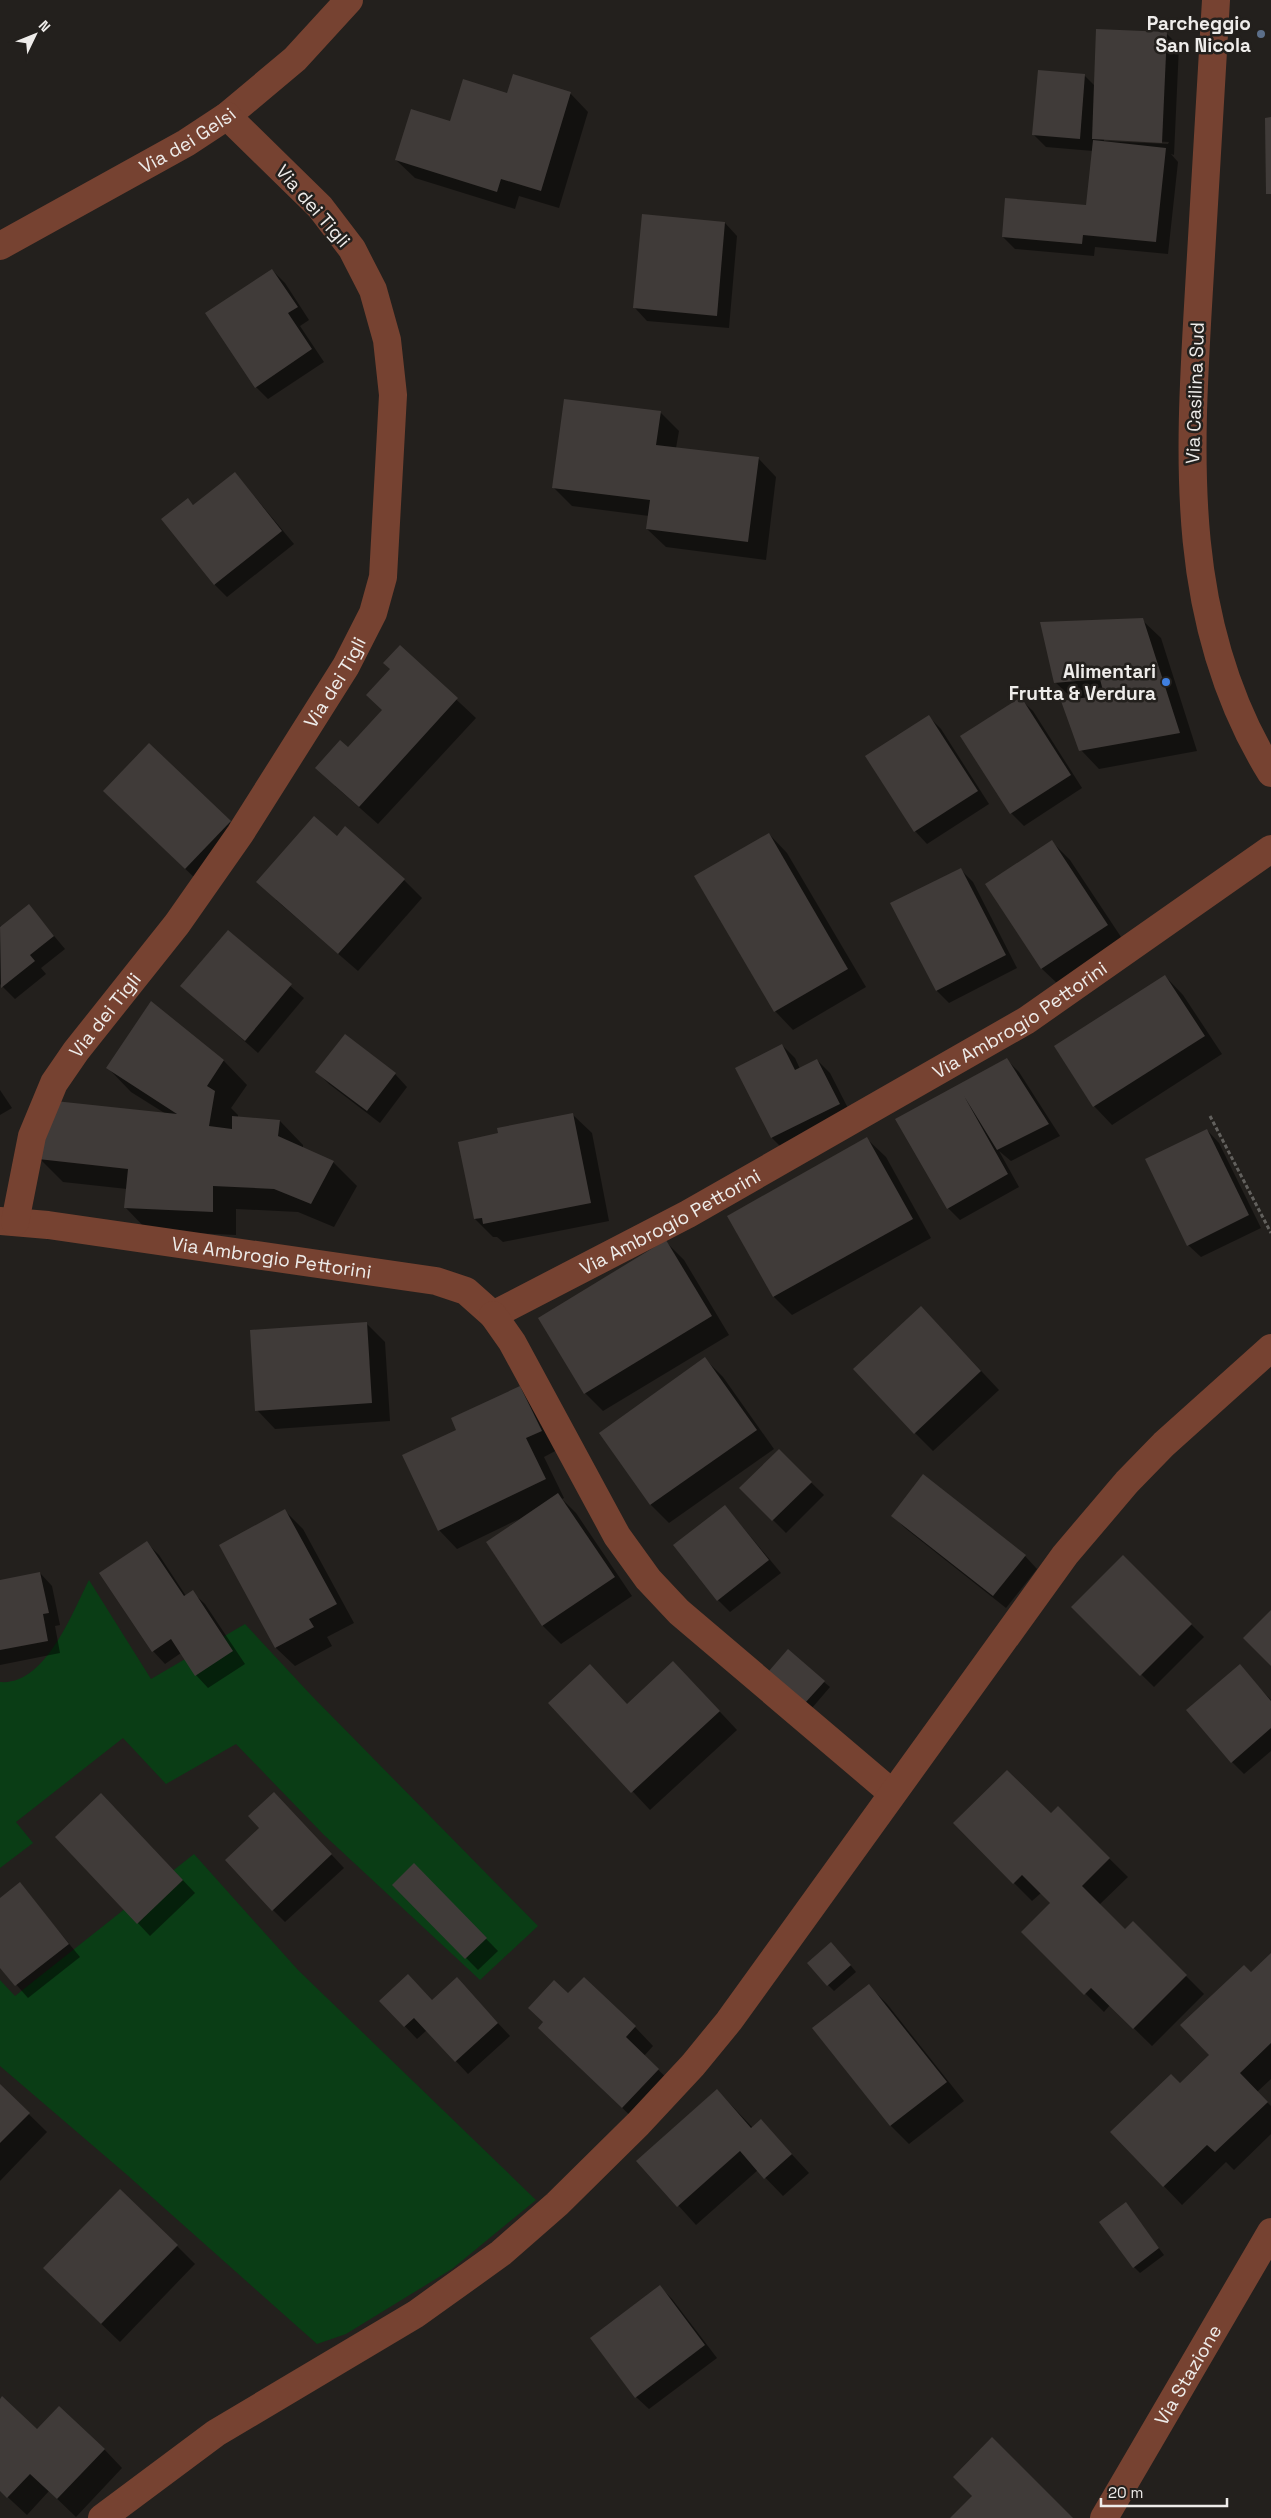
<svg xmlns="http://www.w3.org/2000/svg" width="1271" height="2518" font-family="'Space Grotesk',sans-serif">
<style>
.green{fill:#0a3d15}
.shadow{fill:#0007;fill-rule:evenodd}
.building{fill:#403b39}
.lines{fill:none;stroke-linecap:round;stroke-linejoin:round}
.path{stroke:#62605d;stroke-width:3;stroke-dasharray:4 2.5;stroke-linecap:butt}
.street{stroke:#764231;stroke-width:28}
.service-dot{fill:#5c6f8a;stroke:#23201d;stroke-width:2}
.shop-dot{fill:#3f7fe0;stroke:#23201d;stroke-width:2}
.labels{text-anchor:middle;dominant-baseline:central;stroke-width:5;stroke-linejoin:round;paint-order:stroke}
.poi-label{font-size:19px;font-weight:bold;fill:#eeecea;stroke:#23201d;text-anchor:end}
.street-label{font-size:19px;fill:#eeecea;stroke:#23201d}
</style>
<rect width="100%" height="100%" fill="#23201d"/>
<g class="green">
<path d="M89,1580L151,1679L245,1624L310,1694L538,1926L480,1980L324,1835L236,1744L166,1784L123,1738L16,1822L33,1843L0,1868V1682C45,1686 72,1613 89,1580Z"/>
<path d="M194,1854L298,1970L536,2200L452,2269L346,2334L317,2344L126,2174L0,2066V1980L15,1996Z"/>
</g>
<g class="shadow">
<path d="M1166,33L1179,46L1174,155L1171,154L1178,162L1168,254L1095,247L1094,256L1015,249L1003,237L1087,207L1093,151L1046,147L1034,135L1084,75L1095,86ZM1104,139L1169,142L1168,144L1104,141Z"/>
<path d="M570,93L588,112L559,208L519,196L515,209L415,178L396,160L451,123L508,94Z"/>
<path d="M725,223L737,236L729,328L647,321L635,308Z"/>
<path d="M272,270L285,283L309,320L300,326L324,362L268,399L256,387Z"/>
<path d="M660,412L679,431L676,448L758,458L776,477L766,560L666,547L647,529L649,516L572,506L554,488Z"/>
<path d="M235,473L294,544L227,597L215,585L188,500L194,506Z"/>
<path d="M1142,620L1161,638L1197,751L1099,769L1081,750L1074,700L1055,682Z"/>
<path d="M400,647L476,718L378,824L335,786L348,749L384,710L391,670Z"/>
<path d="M1020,699L1033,711L1082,788L1024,826L1011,813L962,737Z"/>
<path d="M929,717L941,729L989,804L927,844L915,831Z"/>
<path d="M149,745L242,834L198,881L117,804Z"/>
<path d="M769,834L787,853L866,987L793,1030L775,1011Z"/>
<path d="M1052,842L1070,860L1125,943L1060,986L1041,968Z"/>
<path d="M960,869L973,882L1017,968L949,1003L937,991L892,904Z"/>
<path d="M404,880L422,898L358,971L276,900Z"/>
<path d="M29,906L65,949L41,968L46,974L15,999L0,984V925L1,928Z"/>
<path d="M228,932L304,998L258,1053L182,986Z"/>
<path d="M1165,976L1183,995L1222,1054L1112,1125L1094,1106Z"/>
<path d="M151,1003L224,1061L247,1085L231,1108L238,1115V1118L280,1121L303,1145V1149L333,1162L357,1186L334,1227L298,1212L236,1209V1235L148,1231L125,1207L127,1189L63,1182L39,1158L166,1114L131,1092L108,1068Z"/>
<path d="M782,1045L795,1058L800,1069L817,1060L830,1073L852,1116L784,1150L772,1138Z"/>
<path d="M1007,1060L1019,1072L1060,1136L1011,1161L999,1151L1019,1187L960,1220L948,1208L897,1119Z"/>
<path d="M317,1072L395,1074L407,1087L380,1123L329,1084Z"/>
<path d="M0,1090L12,1108L0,1115Z"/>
<path d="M573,1115L592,1133L609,1221L503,1242L497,1237H493L475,1219Z"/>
<path d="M1207,1130L1219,1143L1261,1228L1201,1257L1188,1245Z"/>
<path d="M867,1139L886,1157L931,1238L792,1315L774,1297L728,1216Z"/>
<path d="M666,1242L684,1260L729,1335L603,1411L585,1393Z"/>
<path d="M367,1324L385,1342L390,1421L275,1429L257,1410Z"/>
<path d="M939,1326L999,1390L933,1451L915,1433Z"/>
<path d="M705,1359L723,1377L774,1449L669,1523L651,1505L600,1433Z"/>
<path d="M520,1387L538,1405L559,1449L544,1457L564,1498L562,1499L576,1513L632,1596L561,1644L543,1626L487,1543L519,1519L457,1549L439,1530L458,1431Z"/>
<path d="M779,1451L824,1495L786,1533L741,1488Z"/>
<path d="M725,1506L781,1573L730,1612L718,1600Z"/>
<path d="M284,1510L303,1529L354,1623L327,1637L332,1646L295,1666L276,1648L220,1546Z"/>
<path d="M893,1516L1025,1556L1037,1569L1006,1608L905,1528Z"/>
<path d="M147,1543L159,1555L186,1596L192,1592L205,1604L245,1664L208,1688L196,1675L181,1653L165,1664L153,1651Z"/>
<path d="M1123,1557L1204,1637L1154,1687L1073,1607Z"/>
<path d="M40,1573L52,1586L60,1625L55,1626L60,1653L0,1665V1581Z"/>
<path d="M1239,1666L1271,1700V1751L1244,1774L1232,1762Z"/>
<path d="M771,1671L824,1682L830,1687L812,1708Z"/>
<path d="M691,1681L737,1730L650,1810L550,1703L628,1705Z"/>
<path d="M286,1806L344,1868L285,1922L273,1910Z"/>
<path d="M114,1807L195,1893L150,1936L57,1837Z"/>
<path d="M1058,1808L1128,1877L1099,1905L1125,1931L1133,1923L1204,1994L1152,2046L1110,2005L1104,2012L1023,1932L1052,1903L1041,1893L1032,1901L955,1824L1051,1815Z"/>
<path d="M414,1865L498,1951L478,1970L394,1885Z"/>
<path d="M20,1884L80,1957L28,1998L0,1966V1899Z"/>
<path d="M837,1949L856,1972L834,1991L828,1985Z"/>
<path d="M1271,1955V2079L1257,2092L1271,2106V2134L1234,2170L1226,2162L1182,2205L1112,2132L1180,2084L1211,2055L1251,1973Z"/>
<path d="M869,1986L887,2004L964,2101L909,2144L891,2126L814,2029Z"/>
<path d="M469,1992L510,2036L468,2074L427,2030L417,2039L381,2001H432Z"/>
<path d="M568,1995L635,2027L653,2046L644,2056L677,2088L641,2126L558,2046Z"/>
<path d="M0,2086L47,2132L0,2181Z"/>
<path d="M717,2090L753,2128L761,2121L809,2173L783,2196L758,2170L696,2225L638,2161Z"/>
<path d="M1126,2204L1164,2255L1140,2273L1134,2267Z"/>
<path d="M177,2246L195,2264L120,2342L63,2287Z"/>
<path d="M660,2287L672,2299L717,2358L649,2409L636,2397L592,2338Z"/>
<path d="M0,2401L37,2430L104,2449L122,2468L76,2517L49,2491L27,2515L0,2490Z"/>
</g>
<g class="building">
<path d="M1096,29L1167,32L1162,143L1092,139Z"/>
<path d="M1038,70L1085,74L1080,139L1032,135Z"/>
<path d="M513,74L571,92L541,191L501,179L497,192L395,160L411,109L450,121L463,79L507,93Z"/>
<path d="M1271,117V194H1266L1265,118Z"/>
<path d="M1093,140L1166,148L1156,242L1083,235L1082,244L1002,237L1005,198L1086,205Z"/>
<path d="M642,214L725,222L717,316L633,308Z"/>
<path d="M272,269L298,307L288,313L312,349L255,388L205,313Z"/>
<path d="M564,399L661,411L656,445L759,457L748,542L646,529L650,500L552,488Z"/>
<path d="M235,472L282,531L214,585L161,519L188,498L193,505Z"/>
<path d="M1143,618L1180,733L1079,751L1061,701L1104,695L1100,679L1054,683L1040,622Z"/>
<path d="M400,645L458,698L359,807L315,768L340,740L348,747L382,710L366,695L390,669L383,663Z"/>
<path d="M1021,697L1071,775L1010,814L960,736Z"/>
<path d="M929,715L978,791L914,832L865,756Z"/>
<path d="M149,743L231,821L185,869L103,791Z"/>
<path d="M314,816L337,836L345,826L405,879L338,954L256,882Z"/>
<path d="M769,833L848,969L774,1012L694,876Z"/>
<path d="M1052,840L1108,925L1041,969L985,884Z"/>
<path d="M961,868L1006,955L936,991L890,903Z"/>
<path d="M29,904L54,936L30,955L35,961L1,988L0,927Z"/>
<path d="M228,930L292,984L245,1041L180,986Z"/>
<path d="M1165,975L1205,1036L1093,1107L1054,1046Z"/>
<path d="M151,1001L224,1060L207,1086L215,1091L209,1126L232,1129V1116L280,1120L278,1136L334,1161L311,1204L274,1189L213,1186V1212L124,1208L128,1169L38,1159L55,1101L177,1114L106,1068Z"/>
<path d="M345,1034L396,1073L367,1111L315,1072Z"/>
<path d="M782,1044L795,1070L817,1059L840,1104L771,1138L735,1068Z"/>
<path d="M1007,1058L1049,1124L997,1150L964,1096L1008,1174L947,1209L895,1119Z"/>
<path d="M573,1113L591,1203L483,1224L482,1218L474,1219L458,1142L498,1133L497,1128Z"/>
<path d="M1207,1129L1249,1215L1187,1246L1145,1159Z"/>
<path d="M867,1137L913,1219L773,1297L727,1216Z"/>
<path d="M666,1240L712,1316L584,1394L538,1318Z"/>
<path d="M921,1306L981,1371L914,1434L853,1369Z"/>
<path d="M367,1322L372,1403L255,1411L250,1330Z"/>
<path d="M705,1357L757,1430L650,1505L599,1433Z"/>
<path d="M520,1386L542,1431L526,1438L546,1479L438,1531L402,1455L456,1430L451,1418Z"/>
<path d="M779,1449L812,1482L772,1521L739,1488Z"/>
<path d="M923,1474L1026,1555L993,1596L891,1516Z"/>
<path d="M558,1493L615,1577L542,1626L486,1542Z"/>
<path d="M725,1505L769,1560L717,1601L673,1545Z"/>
<path d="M285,1509L337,1604L309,1619L314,1627L275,1648L219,1545Z"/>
<path d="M147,1541L184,1596L193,1590L233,1651L195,1676L171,1639L152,1652L99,1573Z"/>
<path d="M1123,1555L1192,1624L1140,1676L1071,1607Z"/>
<path d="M40,1572L49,1613L43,1614L48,1641L0,1650V1580Z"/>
<path d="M1271,1610V1666L1243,1638Z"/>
<path d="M788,1649L825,1681L805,1703L769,1671Z"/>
<path d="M673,1661L720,1711L631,1793L548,1703L590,1664L627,1704Z"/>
<path d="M1240,1664L1271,1701V1728L1231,1763L1186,1710Z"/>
<path d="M1007,1770L1051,1813L1058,1806L1110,1858L1082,1886L1125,1929L1133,1921L1187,1975L1133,2029L1091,1988L1084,1995L1021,1932L1050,1903L1022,1875L1013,1884L953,1823Z"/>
<path d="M274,1792L332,1854L272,1911L225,1860L259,1828L248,1816Z"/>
<path d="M101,1793L183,1880L137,1924L55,1837Z"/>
<path d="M414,1863L487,1938L465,1959L392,1885Z"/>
<path d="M20,1882L69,1944L15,1986L0,1968V1898Z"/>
<path d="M831,1942L851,1965L827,1986L807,1963Z"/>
<path d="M1271,1953V2043L1240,2073L1268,2102L1215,2152L1207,2145L1163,2187L1110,2132L1171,2074L1180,2083L1209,2055L1180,2025L1244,1965L1251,1972Z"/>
<path d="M408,1974L432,2000L457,1977L498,2023L455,2062L414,2018L404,2027L379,2001Z"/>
<path d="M584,1977L636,2026L626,2037L659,2069L622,2108L538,2028L543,2022L528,2008L554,1980L568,1993Z"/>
<path d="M869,1984L947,2082L890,2126L812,2028Z"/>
<path d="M0,2084L30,2113L0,2143Z"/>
<path d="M717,2089L751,2128L761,2119L792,2154L764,2179L740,2151L677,2207L636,2161Z"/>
<path d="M120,2189L178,2245L101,2324L43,2268Z"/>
<path d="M1126,2202L1159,2248L1133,2268L1099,2222Z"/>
<path d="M660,2285L705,2345L635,2398L590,2338Z"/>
<path d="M2,2396L37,2429L59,2406L105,2449L57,2499L30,2474L7,2498L0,2491V2399Z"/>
<path d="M992,2437L1073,2518H950L972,2496L953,2477Z"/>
</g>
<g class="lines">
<path class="path" d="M1210,1116L1271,1233"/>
<g class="street">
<path d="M1216,0C1211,96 1205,192 1199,289C1189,458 1178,622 1271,773"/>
<path id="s1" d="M0,246L186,143L227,116L295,59L349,0"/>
<path id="s2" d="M0,1221L48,1225L436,1281L466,1291L493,1315L688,1214L1027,1020L1271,849"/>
<path id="s3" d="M15,1222L32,1136L54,1083L76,1051L177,924L240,834L346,666L373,613L383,577L393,395L387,340L373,290L352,249L320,207L227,116"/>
<path d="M493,1315L512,1342L617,1536L648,1579L679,1612L892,1793"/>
<path d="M102,2518L216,2433L416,2314L501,2253L557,2204L638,2124L693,2065L729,2021L1065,1555L1127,1482L1164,1444L1271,1348"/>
<path id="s4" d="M1104,2518L1271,2232"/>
</g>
</g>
<circle class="service-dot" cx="1261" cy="34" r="5"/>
<circle class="shop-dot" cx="1166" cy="682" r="5"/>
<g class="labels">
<g class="poi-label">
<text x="1251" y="23">Parcheggio<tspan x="1251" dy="22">San Nicola</tspan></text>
<text x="1156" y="671">Alimentari<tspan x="1156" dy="22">Frutta &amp; Verdura</tspan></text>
</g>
<g class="street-label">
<text stroke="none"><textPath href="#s1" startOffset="215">Via dei Gelsi</textPath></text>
<text transform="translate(313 206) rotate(49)">Via dei Tigli</text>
<text transform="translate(1195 393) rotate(-88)">Via Casilina Sud</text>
<text stroke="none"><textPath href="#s3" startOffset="635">Via dei Tigli</textPath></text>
<text stroke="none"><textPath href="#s3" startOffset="230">Via dei Tigli</textPath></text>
<text stroke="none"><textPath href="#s2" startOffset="1112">Via Ambrogio Pettorini</textPath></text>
<text stroke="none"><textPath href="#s2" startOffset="708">Via Ambrogio Pettorini</textPath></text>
<text stroke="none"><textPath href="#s2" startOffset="274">Via Ambrogio Pettorini</textPath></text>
<text stroke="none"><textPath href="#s4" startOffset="166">Via Stazione</textPath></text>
</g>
</g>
<g transform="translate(35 35) rotate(47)" stroke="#23201d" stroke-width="4" paint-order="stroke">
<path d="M0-4L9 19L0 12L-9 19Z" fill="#eeecea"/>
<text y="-8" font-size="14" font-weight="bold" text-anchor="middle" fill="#eeecea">N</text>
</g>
<path d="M1101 2498v8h126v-8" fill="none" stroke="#eeecea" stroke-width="2.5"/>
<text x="1108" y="2498" font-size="15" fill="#eeecea" stroke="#23201d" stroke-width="4" paint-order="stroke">20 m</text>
</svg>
